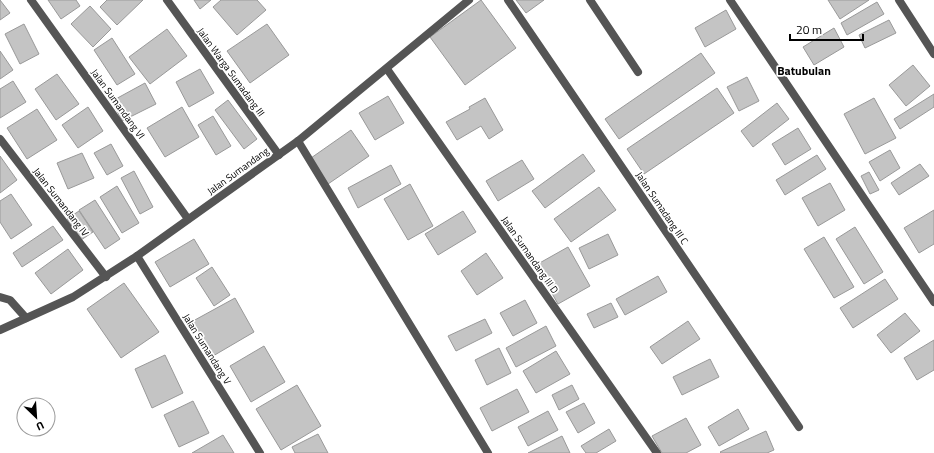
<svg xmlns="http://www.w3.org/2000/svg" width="934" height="453" font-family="'Titillium Web',sans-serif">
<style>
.building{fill:#c4c4c4;stroke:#999}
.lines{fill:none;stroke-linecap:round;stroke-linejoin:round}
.lane{stroke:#555;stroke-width:8}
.street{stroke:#555;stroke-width:8}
.labels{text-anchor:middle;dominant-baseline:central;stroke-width:3.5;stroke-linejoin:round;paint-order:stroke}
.street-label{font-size:10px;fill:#000;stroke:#fff}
.quarter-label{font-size:12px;font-weight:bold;fill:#000;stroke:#fff}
</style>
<rect width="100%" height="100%" fill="#fff"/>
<g class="building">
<path d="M0,0L10,13L0,20Z"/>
<path d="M48,0H76L80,6L61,19Z"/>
<path d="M107,0H143L117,25L100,7Z"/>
<path d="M194,0H211L200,9Z"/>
<path d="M221,0H257L266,10L237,35L213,7Z"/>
<path d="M481,0L516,48L465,85L430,37Z"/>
<path d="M516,0H544L526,13Z"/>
<path d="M828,0H869L840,19Z"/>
<path d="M877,2L884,14L847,35L841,23Z"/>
<path d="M90,6L111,29L93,47L71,24Z"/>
<path d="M726,10L736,29L705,47L695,28Z"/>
<path d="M889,20L896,33L865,48L859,35Z"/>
<path d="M24,24L39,54L20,64L5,34Z"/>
<path d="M267,24L289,55L250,83L227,51Z"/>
<path d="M834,28L844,47L814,65L803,47Z"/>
<path d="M167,29L187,56L150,84L129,57Z"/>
<path d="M112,38L135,74L117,85L94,50Z"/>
<path d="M0,51L13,70L0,79Z"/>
<path d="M701,53L715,73L619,139L605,119Z"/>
<path d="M913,65L930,86L906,106L889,85Z"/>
<path d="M200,69L214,93L189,107L176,82Z"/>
<path d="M57,74L79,104L56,120L35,89Z"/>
<path d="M747,77L759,101L739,111L727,87Z"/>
<path d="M13,81L26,102L0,118V89Z"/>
<path d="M145,83L156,104L122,121L112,101Z"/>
<path d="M717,88L734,113L644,174L627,149Z"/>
<path d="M934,94V107L900,129L894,119Z"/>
<path d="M388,96L404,123L375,140L359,113Z"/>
<path d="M485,98L503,130L489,139L481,126L457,140L446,122L470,109L469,107Z"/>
<path d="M874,98L896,138L865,154L844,114Z"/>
<path d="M228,100L257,139L244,149L215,110Z"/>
<path d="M777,103L789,119L753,147L741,131Z"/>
<path d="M88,107L103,131L78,148L62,125Z"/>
<path d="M182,107L199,137L165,157L147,128Z"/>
<path d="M37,109L57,140L27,159L7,128Z"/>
<path d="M213,116L231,146L216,155L198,125Z"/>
<path d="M798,128L811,149L785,165L772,144Z"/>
<path d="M351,130L369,156L328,184L311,158Z"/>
<path d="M111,144L123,166L107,175L94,153Z"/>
<path d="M890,150L900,168L880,181L869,162Z"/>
<path d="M82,153L94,178L68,189L57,163Z"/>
<path d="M583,154L595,171L545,208L532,191Z"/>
<path d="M817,155L826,169L785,195L776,180Z"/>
<path d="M0,156L17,180L0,193Z"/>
<path d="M522,160L534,179L498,201L486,181Z"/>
<path d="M920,164L929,176L899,195L891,183Z"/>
<path d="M391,165L401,184L358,208L348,188Z"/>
<path d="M134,171L153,207L140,214L121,178Z"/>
<path d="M869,172L879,190L870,194L861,176Z"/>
<path d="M830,183L845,210L818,226L802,198Z"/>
<path d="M410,184L433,226L408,240L384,199Z"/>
<path d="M117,186L139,223L122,233L100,197Z"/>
<path d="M599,187L616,210L571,242L554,219Z"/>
<path d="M11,194L32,225L11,239L0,222V201Z"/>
<path d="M95,200L120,239L105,249L79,210Z"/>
<path d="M934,210V244L919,253L904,228Z"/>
<path d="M79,211L93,232L81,240L67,219Z"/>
<path d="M463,211L476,232L438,255L425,234Z"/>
<path d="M53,226L63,240L22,267L13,253Z"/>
<path d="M855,227L883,272L864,284L836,239Z"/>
<path d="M608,234L618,255L589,269L579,248Z"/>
<path d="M824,237L854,287L834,298L804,249Z"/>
<path d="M194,239L209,264L170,287L155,262Z"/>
<path d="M568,247L590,286L558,304L536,265Z"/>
<path d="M68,249L83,270L51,294L35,273Z"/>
<path d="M486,253L503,278L477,295L461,271Z"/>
<path d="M212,267L230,295L214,306L196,278Z"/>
<path d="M658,276L667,292L625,315L616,299Z"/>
<path d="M885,279L898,299L853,328L840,308Z"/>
<path d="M124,283L159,332L121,358L87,309Z"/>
<path d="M235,298L254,332L213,356L193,321Z"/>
<path d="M525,300L537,323L513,336L500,313Z"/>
<path d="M611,303L618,317L594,328L587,314Z"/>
<path d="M905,313L920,331L891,353L877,335Z"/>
<path d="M485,319L492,333L456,351L448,336Z"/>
<path d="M688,321L700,339L662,364L650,347Z"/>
<path d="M546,326L556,346L516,367L506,348Z"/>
<path d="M934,340V370L917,380L904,358Z"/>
<path d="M264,346L285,382L251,402L230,366Z"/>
<path d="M499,348L511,373L487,385L475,360Z"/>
<path d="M556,351L570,374L536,393L523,371Z"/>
<path d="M165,355L183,393L152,408L135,369Z"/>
<path d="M710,359L719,377L682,395L673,377Z"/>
<path d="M297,385L321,426L281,450L256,409Z"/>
<path d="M572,385L579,399L559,410L552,395Z"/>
<path d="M517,389L529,412L492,431L480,408Z"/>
<path d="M193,401L209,433L179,447L164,415Z"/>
<path d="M584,403L595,423L578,433L566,412Z"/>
<path d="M738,409L749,429L719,446L708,427Z"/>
<path d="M548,411L558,430L528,446L518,427Z"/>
<path d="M686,418L701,445L686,453H662L652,436Z"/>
<path d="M609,429L616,441L596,453H586L581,446Z"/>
<path d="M766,431L774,450L767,453H721L720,452Z"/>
<path d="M318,434L328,453H295L292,447Z"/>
<path d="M223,435L234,453H192Z"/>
<path d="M562,436L570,453H528Z"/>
</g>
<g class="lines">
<path class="lane" d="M0,297L10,300L26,318"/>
<g class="street">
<path d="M31,0L188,219"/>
<path d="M167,0L279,155"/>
<path d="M508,0L799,427"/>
<path d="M590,0L638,72"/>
<path d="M730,0L934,302"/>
<path d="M899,0L934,54"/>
<path d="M387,69L657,453"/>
<path d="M0,139L106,277"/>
<path d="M298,141L488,453"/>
<path d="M137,256L260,453"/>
<path d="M0,330L73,297L137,256L298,141L469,0"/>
</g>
</g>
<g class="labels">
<g class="street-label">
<text transform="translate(231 72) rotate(54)">Jalan Warga Sumadang III</text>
<text transform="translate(118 104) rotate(54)">Jalan Sumandang VI</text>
<text transform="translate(238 171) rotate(-36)">Jalan Sumandang</text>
<text transform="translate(61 202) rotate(52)">Jalan Sumandang IV</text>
<text transform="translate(662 208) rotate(56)">Jalan Sumadang III C</text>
<text transform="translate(530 255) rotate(55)">Jalan Sumandang III D</text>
<text transform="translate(207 349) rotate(58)">Jalan Sumandang V</text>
</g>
<g class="quarter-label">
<text x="804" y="70">Batubulan</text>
</g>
</g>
<g transform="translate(36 417) rotate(155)"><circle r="19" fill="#ffffff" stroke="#999999"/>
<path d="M0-3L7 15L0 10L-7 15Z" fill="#000000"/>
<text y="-6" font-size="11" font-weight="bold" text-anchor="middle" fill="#000000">U</text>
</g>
<path d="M790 34v6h73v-6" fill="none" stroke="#000000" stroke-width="2"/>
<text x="796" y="34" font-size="12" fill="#000000" stroke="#ffffff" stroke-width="3" paint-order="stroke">20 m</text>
</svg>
